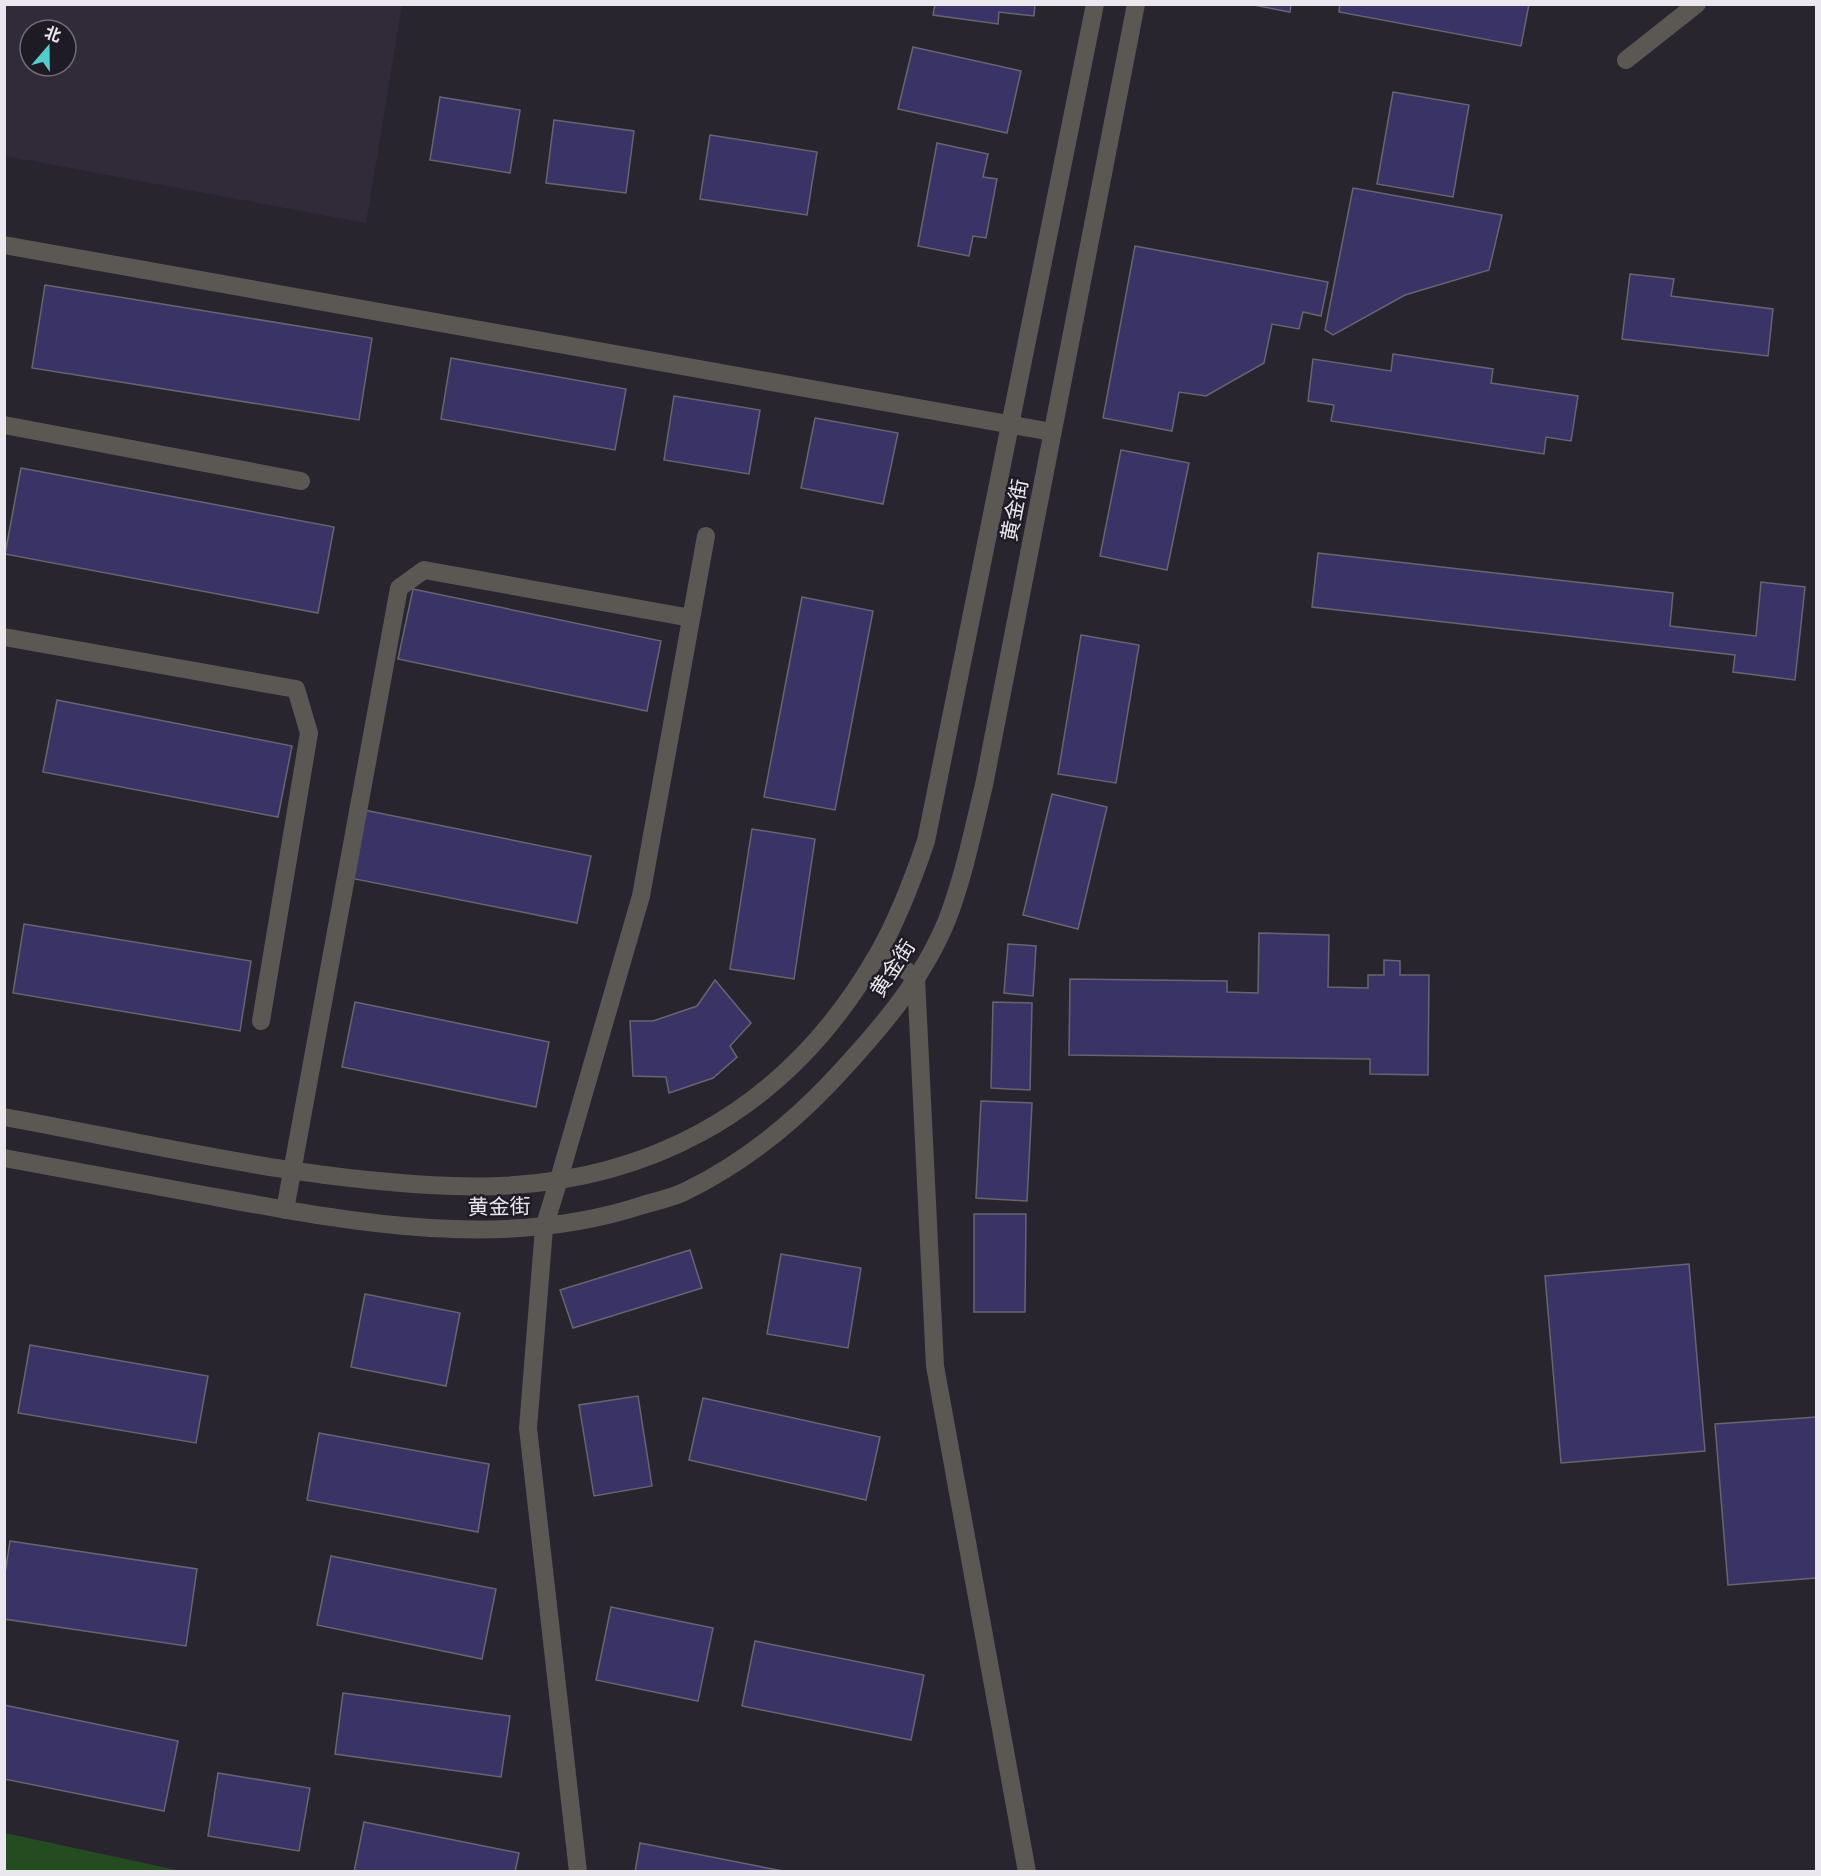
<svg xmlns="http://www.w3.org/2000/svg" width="1821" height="1876" font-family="Manrope,'Noto Sans SC',sans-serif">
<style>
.built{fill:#312a39;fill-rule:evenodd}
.green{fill:#254b21}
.building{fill:#3a3365;stroke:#666571;stroke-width:1.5}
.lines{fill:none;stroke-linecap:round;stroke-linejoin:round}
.service{stroke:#5b5854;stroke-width:18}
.minor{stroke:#5b5854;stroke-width:18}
.labels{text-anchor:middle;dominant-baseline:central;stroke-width:5;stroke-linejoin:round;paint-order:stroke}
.street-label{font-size:21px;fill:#eae8ee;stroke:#1f1b25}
</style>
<rect width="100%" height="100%" fill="#29252e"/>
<path class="built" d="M4,5H402L366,223L5,156ZM30,30H66V66H30Z"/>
<path class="green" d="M5,1833L181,1871H5Z"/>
<g class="building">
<path d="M935,4H1035L1034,16L999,12L998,24L933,15Z"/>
<path d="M1248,4H1291L1290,12Z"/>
<path d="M1340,4H1529L1521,46L1339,12Z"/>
<path d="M913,47L1021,71L1007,133L898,109Z"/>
<path d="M1393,92L1469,105L1453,197L1377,184Z"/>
<path d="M440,97L520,110L510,173L430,160Z"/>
<path d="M554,120L634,131L626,193L546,183Z"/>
<path d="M710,135L817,152L807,215L700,199Z"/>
<path d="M937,143L988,154L983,177L997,179L986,238L973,236L969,256L918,246Z"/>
<path d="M1353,188L1502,215L1489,270L1405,295L1333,335L1325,330Z"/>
<path d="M1135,246L1328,282L1321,316L1303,312L1299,329L1272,324L1264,363L1206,396L1179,392L1172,431L1103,418Z"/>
<path d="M1630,274L1674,279L1671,296L1773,309L1768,356L1622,339Z"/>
<path d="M45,285L372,338L359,420L32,368Z"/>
<path d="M1393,354L1493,369L1491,383L1578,396L1571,441L1546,437L1544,454L1331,421L1334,405L1308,401L1313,359L1391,371Z"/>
<path d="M451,358L626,389L615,450L441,419Z"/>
<path d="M674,396L760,410L749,474L664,460Z"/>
<path d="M815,418L898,433L883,504L801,488Z"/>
<path d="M1121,450L1189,463L1167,570L1100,556Z"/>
<path d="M21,468L334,527L318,613L5,554Z"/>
<path d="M1318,553L1673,593L1670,626L1756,636L1761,582L1805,587L1795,680L1733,672L1735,655L1312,607Z"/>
<path d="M413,589L661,641L647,711L398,659Z"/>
<path d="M802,597L873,611L835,810L764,797Z"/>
<path d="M1081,635L1139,645L1116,783L1058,774Z"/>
<path d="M57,700L292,746L278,817L43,772Z"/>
<path d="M1052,794L1107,807L1078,929L1023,915Z"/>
<path d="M364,810L591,856L577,923L350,878Z"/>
<path d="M752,829L815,839L794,979L730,969Z"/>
<path d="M24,924L251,961L240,1031L13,993Z"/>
<path d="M1259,933L1329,935L1328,987L1368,988V975H1384V960L1400,961V975H1429L1428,1075L1370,1074V1059L1069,1055L1070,979L1227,981V992L1258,993Z"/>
<path d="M1008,944L1036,946L1033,996L1004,993Z"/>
<path d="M715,980L751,1023L730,1046L737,1057L713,1078L669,1093L666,1077L633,1076L630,1021H653L697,1006Z"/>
<path d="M355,1002L549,1042L536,1107L342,1067Z"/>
<path d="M993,1002L1032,1003L1030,1090L991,1088Z"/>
<path d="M981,1101L1032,1103L1027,1201L976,1198Z"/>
<path d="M974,1214H1026L1025,1312H974Z"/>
<path d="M690,1250L702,1288L573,1328L560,1290Z"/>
<path d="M781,1254L861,1268L848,1348L767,1334Z"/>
<path d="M1689,1264L1705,1451L1561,1463L1545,1276Z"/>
<path d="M365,1294L460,1313L446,1386L351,1367Z"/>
<path d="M30,1345L208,1376L196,1443L18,1413Z"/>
<path d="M638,1396L652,1486L594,1496L579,1405Z"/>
<path d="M703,1398L880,1437L866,1500L689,1460Z"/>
<path d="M1816,1417V1578L1728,1585L1715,1424Z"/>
<path d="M319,1433L489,1464L478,1532L307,1500Z"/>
<path d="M10,1541L197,1569L186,1646L4,1619V1580Z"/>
<path d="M331,1556L496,1589L482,1659L317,1625Z"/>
<path d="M611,1607L713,1628L698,1701L596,1680Z"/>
<path d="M755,1641L924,1675L911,1740L742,1706Z"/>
<path d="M343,1693L510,1716L501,1777L335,1754Z"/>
<path d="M4,1705L178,1741L164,1811L4,1779Z"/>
<path d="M218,1773L310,1788L299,1851L208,1836Z"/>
<path d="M364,1822L519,1853L515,1872H354Z"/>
<path d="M640,1843L788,1872H635Z"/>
</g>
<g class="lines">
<g class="service">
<path d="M1626,60L1697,4"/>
<path d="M4,425L301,481"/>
<path d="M4,637L296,689L309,733L261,1021"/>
<path d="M559,1179L641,896L706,536"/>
<path d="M285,1210L399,588L424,570L691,618"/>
</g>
<g class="minor">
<path d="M4,245L1052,432"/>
<path d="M880,951L916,978L935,1366L1027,1872"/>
<path d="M4,1117C152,1144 302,1181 453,1186C639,1193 787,1114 879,952C899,917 913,879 926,841L1095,4"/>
<path d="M4,1158C75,1171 145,1184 215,1197C355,1223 504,1251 643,1205C657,1201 671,1198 684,1192C738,1166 789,1126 830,1083C875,1035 922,982 947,920C964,876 973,830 984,785L1136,4"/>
<path d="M559,1179L544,1228L528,1428L578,1872"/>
</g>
</g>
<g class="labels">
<g class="street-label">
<text transform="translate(1014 510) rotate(-79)">黄金街</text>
<text transform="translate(892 968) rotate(-57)">黄金街</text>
<text transform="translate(499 1206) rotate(-1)">黄金街</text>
</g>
</g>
<rect width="1821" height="1876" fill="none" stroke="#eae8ee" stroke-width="12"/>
<g transform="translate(48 48) rotate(20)"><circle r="28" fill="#1f1b25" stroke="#706d75" stroke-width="1.5"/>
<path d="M0-4.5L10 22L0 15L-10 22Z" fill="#52cdce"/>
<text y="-9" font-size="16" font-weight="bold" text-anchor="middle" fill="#eae8ee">北</text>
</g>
</svg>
